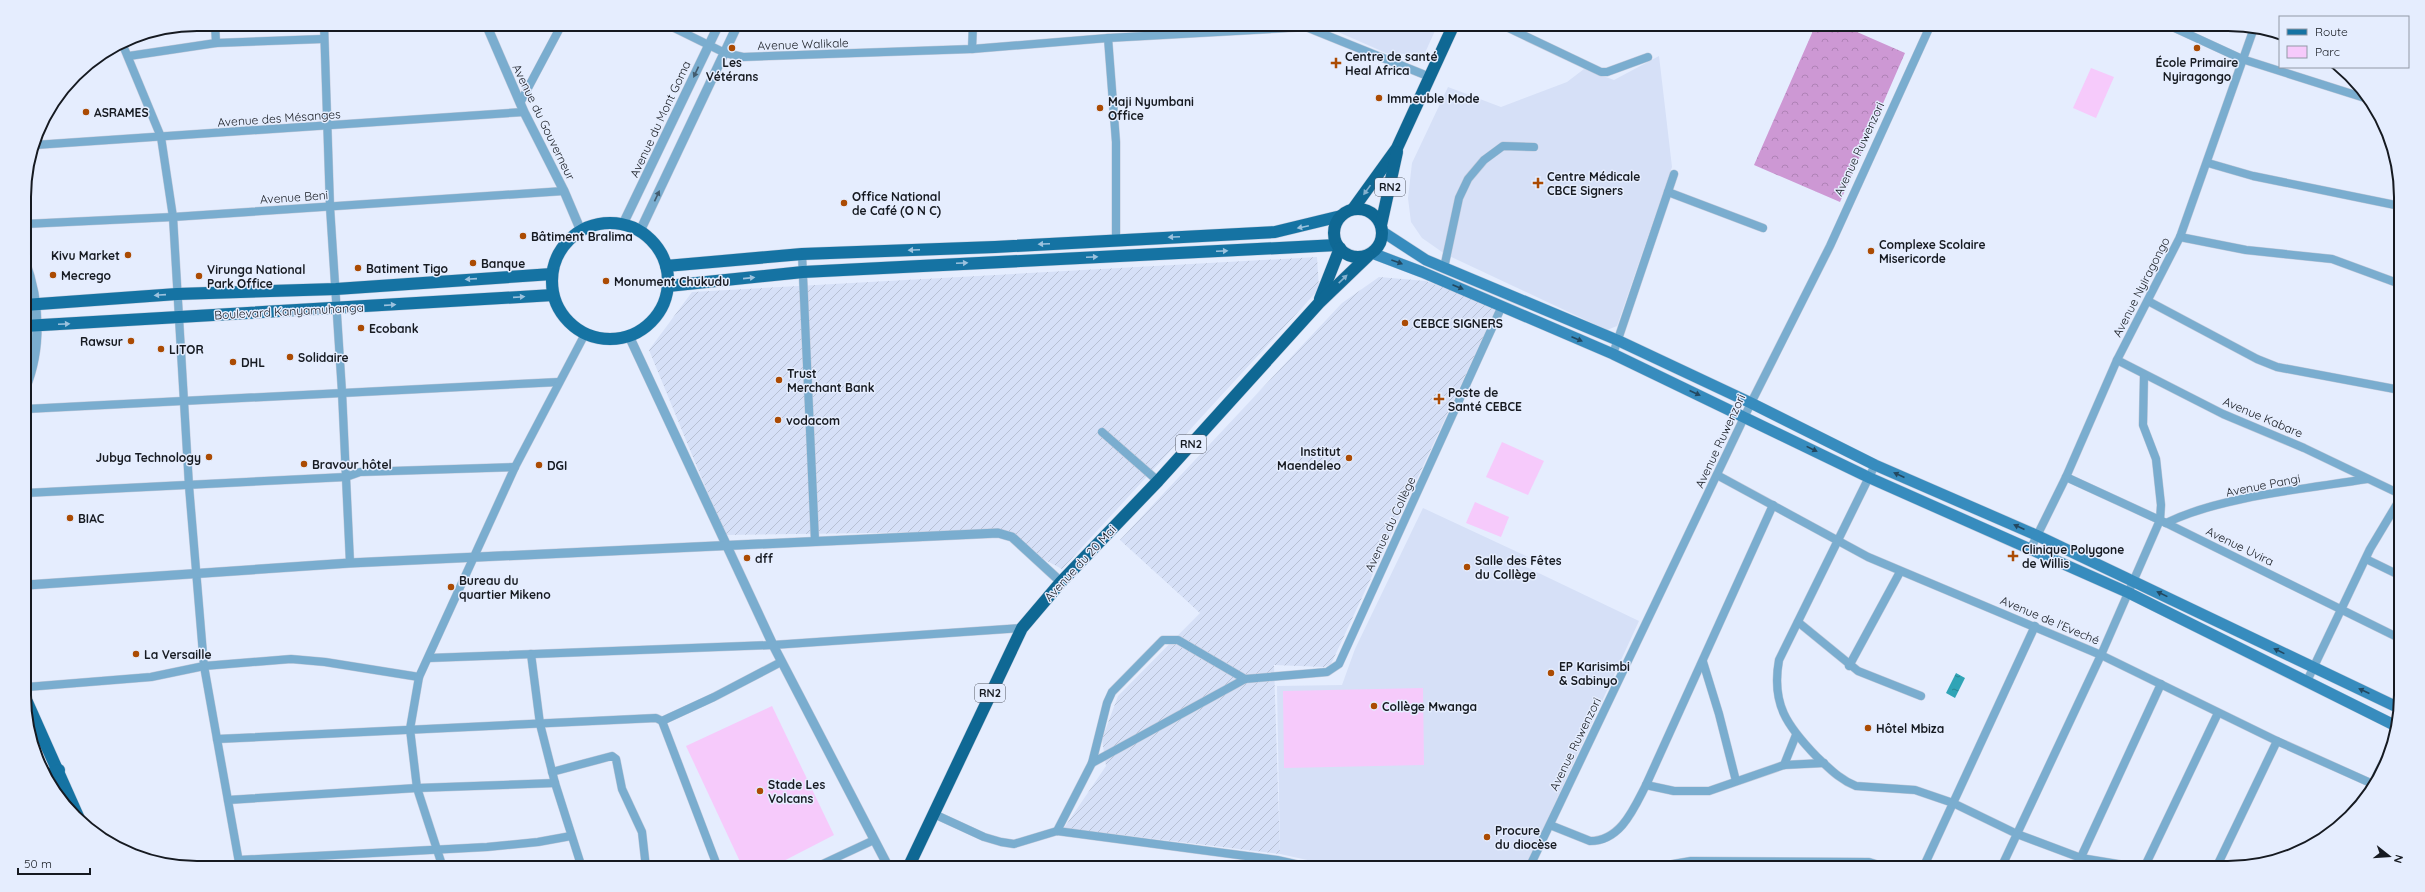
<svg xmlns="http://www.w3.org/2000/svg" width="2425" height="892" font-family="Quicksand,sans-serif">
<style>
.built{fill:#d6e0f7}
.industrial{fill:url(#industrial-furrows)}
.forest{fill:url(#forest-crowns)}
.park{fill:#f6cafb}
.water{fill:url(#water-ripples)}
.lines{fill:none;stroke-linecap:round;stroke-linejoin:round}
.minor-casing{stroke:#c4cbdb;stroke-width:9}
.tertiary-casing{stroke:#c4cbdb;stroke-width:10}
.secondary-casing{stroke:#c4cbdb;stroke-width:12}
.primary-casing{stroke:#c4cbdb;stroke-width:13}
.trunk-casing{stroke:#c4cbdb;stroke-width:13}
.minor{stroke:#7aadcf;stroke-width:8}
.tertiary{stroke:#7aadcf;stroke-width:9}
.secondary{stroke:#378cbe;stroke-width:11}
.primary{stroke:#1573a3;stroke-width:12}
.trunk{stroke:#0f6894;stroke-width:12}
.oneway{fill:#435c6f}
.oneway2{fill:#85b1ce}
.oneway3{fill:#9cc2de}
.oneway4{fill:#234860}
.poi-dot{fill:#ab4b03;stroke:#e5edfe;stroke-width:1.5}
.labels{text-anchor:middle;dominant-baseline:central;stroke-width:3;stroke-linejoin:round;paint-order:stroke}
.shield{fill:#e5edfe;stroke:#545963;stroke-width:1}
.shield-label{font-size:11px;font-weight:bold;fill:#161a21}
.street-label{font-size:12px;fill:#161a21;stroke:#e5edfe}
.poi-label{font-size:12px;font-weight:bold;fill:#161a21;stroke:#e5edfe;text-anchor:start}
.rim{fill:none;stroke:#161a21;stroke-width:2}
</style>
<defs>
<pattern id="industrial-furrows" width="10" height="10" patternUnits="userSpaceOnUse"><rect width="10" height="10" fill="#d6e0f7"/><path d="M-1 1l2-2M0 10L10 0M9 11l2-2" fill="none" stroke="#b7c0d3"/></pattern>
<pattern id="forest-crowns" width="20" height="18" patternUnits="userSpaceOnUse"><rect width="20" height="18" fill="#cd98d4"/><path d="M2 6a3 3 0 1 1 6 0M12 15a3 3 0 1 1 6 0" fill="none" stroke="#af82b6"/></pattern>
<pattern id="water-ripples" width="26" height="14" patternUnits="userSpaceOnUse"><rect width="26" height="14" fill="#2fa4b6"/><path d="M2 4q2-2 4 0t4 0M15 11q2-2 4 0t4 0" fill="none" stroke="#278594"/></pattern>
</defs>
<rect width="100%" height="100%" fill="#e5edfe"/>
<g class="built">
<path d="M1320,24H1438L1424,55L1386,53Z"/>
<path d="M1659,56L1672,167L1617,326L1607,330L1445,254L1422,238L1411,222L1408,198L1412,163L1448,87L1501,107L1567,82L1584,69L1614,80Z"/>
<path d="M1423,508L1528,557L1524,566L1639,621L1525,868H1344L1280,854L1277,686L1342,685L1355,649Z"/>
</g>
<g class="industrial">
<path d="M1317,257L1319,289L1062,569L1032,553L1008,531L725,535L649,350L692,292Z"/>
<path d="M1379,277L1426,281L1497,307L1331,664L1324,667L1274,665L1280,854L1064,828L1106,766L1102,739L1118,696L1200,613L1120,540L1342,303Z"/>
</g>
<path class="forest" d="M1816,24H1860L1857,32L1905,53L1840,202L1754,165Z"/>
<g class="park">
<path d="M2091,68L2114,77L2096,118L2073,108Z"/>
<path d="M1502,442L1544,461L1528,495L1486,477Z"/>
<path d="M1475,502L1509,517L1501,537L1466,523Z"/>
<path d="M1423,688L1424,765L1284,768L1283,691Z"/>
<path d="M772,706L834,835L770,868H743L686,746Z"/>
</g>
<path class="water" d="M1956,673L1965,678L1955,698L1946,693Z"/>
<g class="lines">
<g class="minor-casing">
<g id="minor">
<path d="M215,24L216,43"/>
<path d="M324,24L330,207L342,392L350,563"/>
<path d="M666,24L725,53L743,57L972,49L1108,38L1306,27L1430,77"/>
<path d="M1500,24L1601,72H1607L1648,57"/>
<path d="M2166,24L2242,59L2368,99"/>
<path d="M1108,38L1116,142V241"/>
<path d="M122,43L161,137L173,217L189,486L204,666L240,868"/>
<path d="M972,49L973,24"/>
<path d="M129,56L216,43L323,39"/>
<path d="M520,103L562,24"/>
<path d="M35,145L524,112"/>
<path d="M2208,163L2253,176L2400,206"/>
<path d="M1668,192L1763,228"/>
<path d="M25,224L173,217L564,191"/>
<path d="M2180,237L2246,250L2332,259L2400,284"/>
<path d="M802,254L815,541"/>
<path d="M1444,268L1459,198L1468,179L1484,160L1503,146L1534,147"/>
<path d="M2148,301L2257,359L2277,367L2400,390"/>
<path d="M1613,354L1674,174"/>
<path d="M2117,360L2223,414L2304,448L2400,494"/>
<path d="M26,409L559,382"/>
<path d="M1102,432L1158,481"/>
<path d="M1875,465L1779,660C1771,704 1787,726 1817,757C1829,768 1840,780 1856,786L1915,790L1953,803L2017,834L2081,858L2142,868"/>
<path d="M1717,475L1868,557L2101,655L2277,741L2375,785"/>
<path d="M2066,477L2166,523L2401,639"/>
<path d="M26,493L346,477L360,472L515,467"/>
<path d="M2166,523C2222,496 2305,489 2367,479"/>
<path d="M2031,548L2066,477L2117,360L2180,237L2254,28"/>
<path d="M2366,559L2401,576"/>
<path d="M1798,622L1858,671L1921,696"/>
<path d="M531,654L540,724L555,783L582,868"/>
<path d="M429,658L773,645L1022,628"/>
<path d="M1703,662L1719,714L1736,781"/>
<path d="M1849,666L1900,572"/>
<path d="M2307,681L2370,549L2400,499"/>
<path d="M27,687L151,677L204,666L291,659L325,662L419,677"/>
<path d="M662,721L718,868"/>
<path d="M217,739L656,718L662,721L714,697L781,662"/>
<path d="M1092,763L1245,679L1327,672L1339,664L1502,306"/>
<path d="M1784,765L1796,735"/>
<path d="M552,772L612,756L616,759L622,789L642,832L646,868"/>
<path d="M1646,785L1674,791H1709L1784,765L1824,763"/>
<path d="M2366,797L2394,740"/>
<path d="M228,800L417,788L555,783"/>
<path d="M934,814L984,837L1001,842L1014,844L1057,831L1277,860L1313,868"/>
<path d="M1550,825L1590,841C1621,841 1634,808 1646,785L1773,505"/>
<path d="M1057,831L1092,763L1107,703L1112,692L1163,640H1178L1245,679"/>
<path d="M239,860L487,847L538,842L571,836"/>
<path d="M443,868L417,788L410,729L419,677L515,467L585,334"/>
<path d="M814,868L874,840"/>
<path d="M1529,868L1751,403L1830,246L1931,24"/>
<path d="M1667,868L1673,864L1691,861L1869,862L1889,868"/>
<path d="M1923,868L2035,626"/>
<path d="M2001,868L2101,655L2160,520L2161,505L2156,459L2143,425L2144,375"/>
<path d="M2076,868L2161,684"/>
<path d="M2144,868L2218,713"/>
<path d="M2216,868L2277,741"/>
</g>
</g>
<g class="tertiary-casing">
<g id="tertiary">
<path d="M486,24L524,112L564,191L581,231"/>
<path d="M623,224L719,24"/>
<path d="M640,231L738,24"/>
<path d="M25,261C40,301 42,349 25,389"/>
<path d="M629,336L773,645L889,868"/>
<path d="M27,585L350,563L998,533L1012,537L1061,582"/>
</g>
</g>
<g class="secondary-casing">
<g id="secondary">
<path d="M1383,232L1426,260L1617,340L1751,403L1875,465L2036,535L2399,708"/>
<path d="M1372,253L1422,272L1613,354L1870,478L2129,593L2396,726"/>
</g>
</g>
<g class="primary-casing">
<g id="primary">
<circle cx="610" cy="281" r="58"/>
<path d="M666,266L802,254L995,247L1275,232L1341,216"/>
<path d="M668,286L803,272L1337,245"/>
<path d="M25,305L177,294L336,289L552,274"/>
<path d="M25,326L553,295"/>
<path d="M27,702L80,821"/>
<path d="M45,776L59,770"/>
</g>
</g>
<g class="trunk-casing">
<g id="trunk">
<circle cx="1358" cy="233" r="24"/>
<path d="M1353,209L1397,148L1454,24"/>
<path d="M1381,225L1397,152"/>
<path d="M1320,299L1340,248"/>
<path d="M908,868L1022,628L1061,582L1158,481L1319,303L1368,256"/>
</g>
</g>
<use href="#minor" class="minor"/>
<use href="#tertiary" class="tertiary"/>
<use href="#secondary" class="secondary"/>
<use href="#primary" class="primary"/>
<use href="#trunk" class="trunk"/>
</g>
<defs><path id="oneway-solid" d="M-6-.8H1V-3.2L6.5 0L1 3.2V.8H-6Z"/></defs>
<g class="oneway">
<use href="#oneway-solid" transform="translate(696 72) rotate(115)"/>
<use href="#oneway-solid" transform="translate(657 196) rotate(-65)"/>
</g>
<g class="oneway2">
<use href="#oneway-solid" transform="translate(1367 190) rotate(126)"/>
<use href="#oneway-solid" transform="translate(1343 279) rotate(-44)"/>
</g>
<g class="oneway3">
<use href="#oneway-solid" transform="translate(1303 227) rotate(168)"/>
<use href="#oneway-solid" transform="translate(1174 237) rotate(177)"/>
<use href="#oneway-solid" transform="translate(1044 244) rotate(177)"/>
<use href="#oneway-solid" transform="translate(914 250) rotate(178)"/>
<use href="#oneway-solid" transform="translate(1222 251) rotate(-2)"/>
<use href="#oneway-solid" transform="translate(1092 257) rotate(-2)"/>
<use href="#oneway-solid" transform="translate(962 263) rotate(-3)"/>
<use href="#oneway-solid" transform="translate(749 278) rotate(-6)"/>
<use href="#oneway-solid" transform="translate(471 279) rotate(176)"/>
<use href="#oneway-solid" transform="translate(160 295) rotate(176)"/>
<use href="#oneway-solid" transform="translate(519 297) rotate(-4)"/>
<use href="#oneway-solid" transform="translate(390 305) rotate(-4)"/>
<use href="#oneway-solid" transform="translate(64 324) rotate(-3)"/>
</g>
<g class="oneway4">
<use href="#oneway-solid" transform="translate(1397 262) rotate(20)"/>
<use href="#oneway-solid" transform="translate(1458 287) rotate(23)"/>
<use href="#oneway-solid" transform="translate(1577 339) rotate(23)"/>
<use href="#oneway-solid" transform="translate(1695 393) rotate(25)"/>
<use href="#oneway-solid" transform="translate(1812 449) rotate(26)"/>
<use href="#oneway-solid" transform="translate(1899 475) rotate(-156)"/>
<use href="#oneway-solid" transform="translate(2019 527) rotate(-156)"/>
<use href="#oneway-solid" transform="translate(2162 594) rotate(-154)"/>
<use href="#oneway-solid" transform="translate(2279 651) rotate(-154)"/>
<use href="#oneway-solid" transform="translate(2364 691) rotate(-155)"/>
</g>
<g class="poi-dot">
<circle cx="732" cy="48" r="4"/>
<circle cx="2197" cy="48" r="4"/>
<path d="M1334 57h4v4h4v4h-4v4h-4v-4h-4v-4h4z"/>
<circle cx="1379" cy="98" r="4"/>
<circle cx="1100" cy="108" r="4"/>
<circle cx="86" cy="112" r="4"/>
<path d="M1536 177h4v4h4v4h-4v4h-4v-4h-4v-4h4z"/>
<circle cx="844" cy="203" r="4"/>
<circle cx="523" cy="236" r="4"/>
<circle cx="1871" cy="251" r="4"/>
<circle cx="128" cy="255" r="4"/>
<circle cx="473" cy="263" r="4"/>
<circle cx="358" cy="268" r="4"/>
<circle cx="53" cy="275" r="4"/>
<circle cx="199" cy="276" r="4"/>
<circle cx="606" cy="281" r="4"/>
<circle cx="1405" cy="323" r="4"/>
<circle cx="361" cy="328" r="4"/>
<circle cx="131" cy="341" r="4"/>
<circle cx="161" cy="349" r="4"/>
<circle cx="290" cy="357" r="4"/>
<circle cx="233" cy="362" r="4"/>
<circle cx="779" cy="380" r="4"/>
<path d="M1437 393h4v4h4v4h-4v4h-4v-4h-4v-4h4z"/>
<circle cx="778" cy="420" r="4"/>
<circle cx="209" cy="457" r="4"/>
<circle cx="1349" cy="458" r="4"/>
<circle cx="304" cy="464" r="4"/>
<circle cx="539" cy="465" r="4"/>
<circle cx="70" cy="518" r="4"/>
<path d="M2011 550h4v4h4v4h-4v4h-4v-4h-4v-4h4z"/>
<circle cx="747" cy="558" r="4"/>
<circle cx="1467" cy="567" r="4"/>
<circle cx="451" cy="587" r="4"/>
<circle cx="136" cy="654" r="4"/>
<circle cx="1551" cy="673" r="4"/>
<circle cx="1374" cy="706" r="4"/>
<circle cx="1868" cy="728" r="4"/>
<circle cx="760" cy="791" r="4"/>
<circle cx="1487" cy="837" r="4"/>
</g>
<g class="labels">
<g class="shield">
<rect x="1375" y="178" width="30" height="18" rx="3"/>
<rect x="1176" y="435" width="30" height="18" rx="3"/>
<rect x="975" y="684" width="30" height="18" rx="3"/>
</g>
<g class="shield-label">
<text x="1390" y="187">RN2</text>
<text x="1191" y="444">RN2</text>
<text x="990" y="693">RN2</text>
</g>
<g class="street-label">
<text transform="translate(803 44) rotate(-2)">Avenue Walikale</text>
<text transform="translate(279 118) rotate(-4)">Avenue des Mésanges</text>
<text transform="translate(660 119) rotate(-65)">Avenue du Mont Goma</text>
<text transform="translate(544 122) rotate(64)">Avenue du Gouverneur</text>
<text transform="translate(1859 149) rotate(-65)">Avenue Ruwenzori</text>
<text transform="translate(294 197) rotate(-4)">Avenue Beni</text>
<text transform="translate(2141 287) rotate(-63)">Avenue Nyiragongo</text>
<text transform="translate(289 311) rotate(-3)">Boulevard Kanyamuhanga</text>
<text transform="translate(2263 417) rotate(23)">Avenue Kabare</text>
<text transform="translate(1720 441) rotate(-65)">Avenue Ruwenzori</text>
<text transform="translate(2263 485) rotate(-11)">Avenue Pangi</text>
<text transform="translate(1390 524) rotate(-65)">Avenue du Collège</text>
<text transform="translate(2240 546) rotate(26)">Avenue Uvira</text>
<text transform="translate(1080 563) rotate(-47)">Avenue du 20 Mai</text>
<text transform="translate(2050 620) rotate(23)">Avenue de l'Eveché</text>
<text transform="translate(1575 744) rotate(-64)">Avenue Ruwenzori</text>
</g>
<g class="poi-label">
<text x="1345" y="56">Centre de santé<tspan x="1345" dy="14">Heal Africa</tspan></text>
<text x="732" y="62" text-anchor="middle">Les<tspan x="732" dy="14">Vétérans</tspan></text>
<text x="2197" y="62" text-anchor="middle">École Primaire<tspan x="2197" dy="14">Nyiragongo</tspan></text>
<text x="1387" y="98">Immeuble Mode</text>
<text x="1108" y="101">Maji Nyumbani<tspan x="1108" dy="14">Office</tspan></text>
<text x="94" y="112">ASRAMES</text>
<text x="1547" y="176">Centre Médicale<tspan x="1547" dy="14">CBCE Signers</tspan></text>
<text x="852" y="196">Office National<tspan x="852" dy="14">de Café (O N C)</tspan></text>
<text x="531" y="236">Bâtiment Bralima</text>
<text x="1879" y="244">Complexe Scolaire<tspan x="1879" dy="14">Misericorde</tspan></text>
<text x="120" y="255" text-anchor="end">Kivu Market</text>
<text x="481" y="263">Banque</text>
<text x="366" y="268">Batiment Tigo</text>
<text x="207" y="269">Virunga National<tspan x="207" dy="14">Park Office</tspan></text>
<text x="61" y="275">Mecrego</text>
<text x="614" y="281">Monument Chukudu</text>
<text x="1413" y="323">CEBCE SIGNERS</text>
<text x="369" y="328">Ecobank</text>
<text x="123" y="341" text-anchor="end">Rawsur</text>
<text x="169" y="349">LITOR</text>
<text x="298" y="357">Solidaire</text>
<text x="241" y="362">DHL</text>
<text x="787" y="373">Trust<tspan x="787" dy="14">Merchant Bank</tspan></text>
<text x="1448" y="392">Poste de<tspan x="1448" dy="14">Santé CEBCE</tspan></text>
<text x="786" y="420">vodacom</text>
<text x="1341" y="451" text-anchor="end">Institut<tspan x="1341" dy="14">Maendeleo</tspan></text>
<text x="201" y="457" text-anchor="end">Jubya Technology</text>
<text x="312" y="464">Bravour hôtel</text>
<text x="547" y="465">DGI</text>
<text x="78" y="518">BIAC</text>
<text x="2022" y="549">Clinique Polygone<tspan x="2022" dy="14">de Willis</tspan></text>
<text x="755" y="558">dff</text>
<text x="1475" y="560">Salle des Fêtes<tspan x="1475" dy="14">du Collège</tspan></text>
<text x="459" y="580">Bureau du<tspan x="459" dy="14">quartier Mikeno</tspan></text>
<text x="144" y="654">La Versaille</text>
<text x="1559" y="666">EP Karisimbi<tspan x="1559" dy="14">&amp; Sabinyo</tspan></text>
<text x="1382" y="706">Collège Mwanga</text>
<text x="1876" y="728">Hôtel Mbiza</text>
<text x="768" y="784">Stade Les<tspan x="768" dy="14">Volcans</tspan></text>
<text x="1495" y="830">Procure<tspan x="1495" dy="14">du diocèse</tspan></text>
</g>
</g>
<path d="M0 0H2425V892H0ZM197 31H2228A166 166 0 0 1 2394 197V695A166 166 0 0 1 2228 861H197A166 166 0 0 1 31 695V197A166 166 0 0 1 197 31Z" fill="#e5edfe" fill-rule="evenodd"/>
<path class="rim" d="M197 31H2228A166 166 0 0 1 2394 197V695A166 166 0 0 1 2228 861H197A166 166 0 0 1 31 695V197A166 166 0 0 1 197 31Z"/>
<rect x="2279" y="16" width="130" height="52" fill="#e5edfe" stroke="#9299a6"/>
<rect x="2287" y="29" width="20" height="6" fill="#1573a3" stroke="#9299a6"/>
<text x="2315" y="36" font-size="12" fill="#161a21">Route</text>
<rect x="2287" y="46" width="20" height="12" fill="#f6cafb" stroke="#9299a6"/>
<text x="2315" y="56" font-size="12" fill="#161a21">Parc</text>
<g transform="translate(2389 856) rotate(107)" stroke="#e5edfe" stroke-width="3" paint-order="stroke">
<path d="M0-3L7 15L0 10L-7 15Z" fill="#161a21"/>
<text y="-6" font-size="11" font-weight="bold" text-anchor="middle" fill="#161a21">N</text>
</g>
<path d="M18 868v6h72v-6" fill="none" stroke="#161a21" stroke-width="2"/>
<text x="24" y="868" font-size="12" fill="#161a21" stroke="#e5edfe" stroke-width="3" paint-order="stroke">50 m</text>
</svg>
